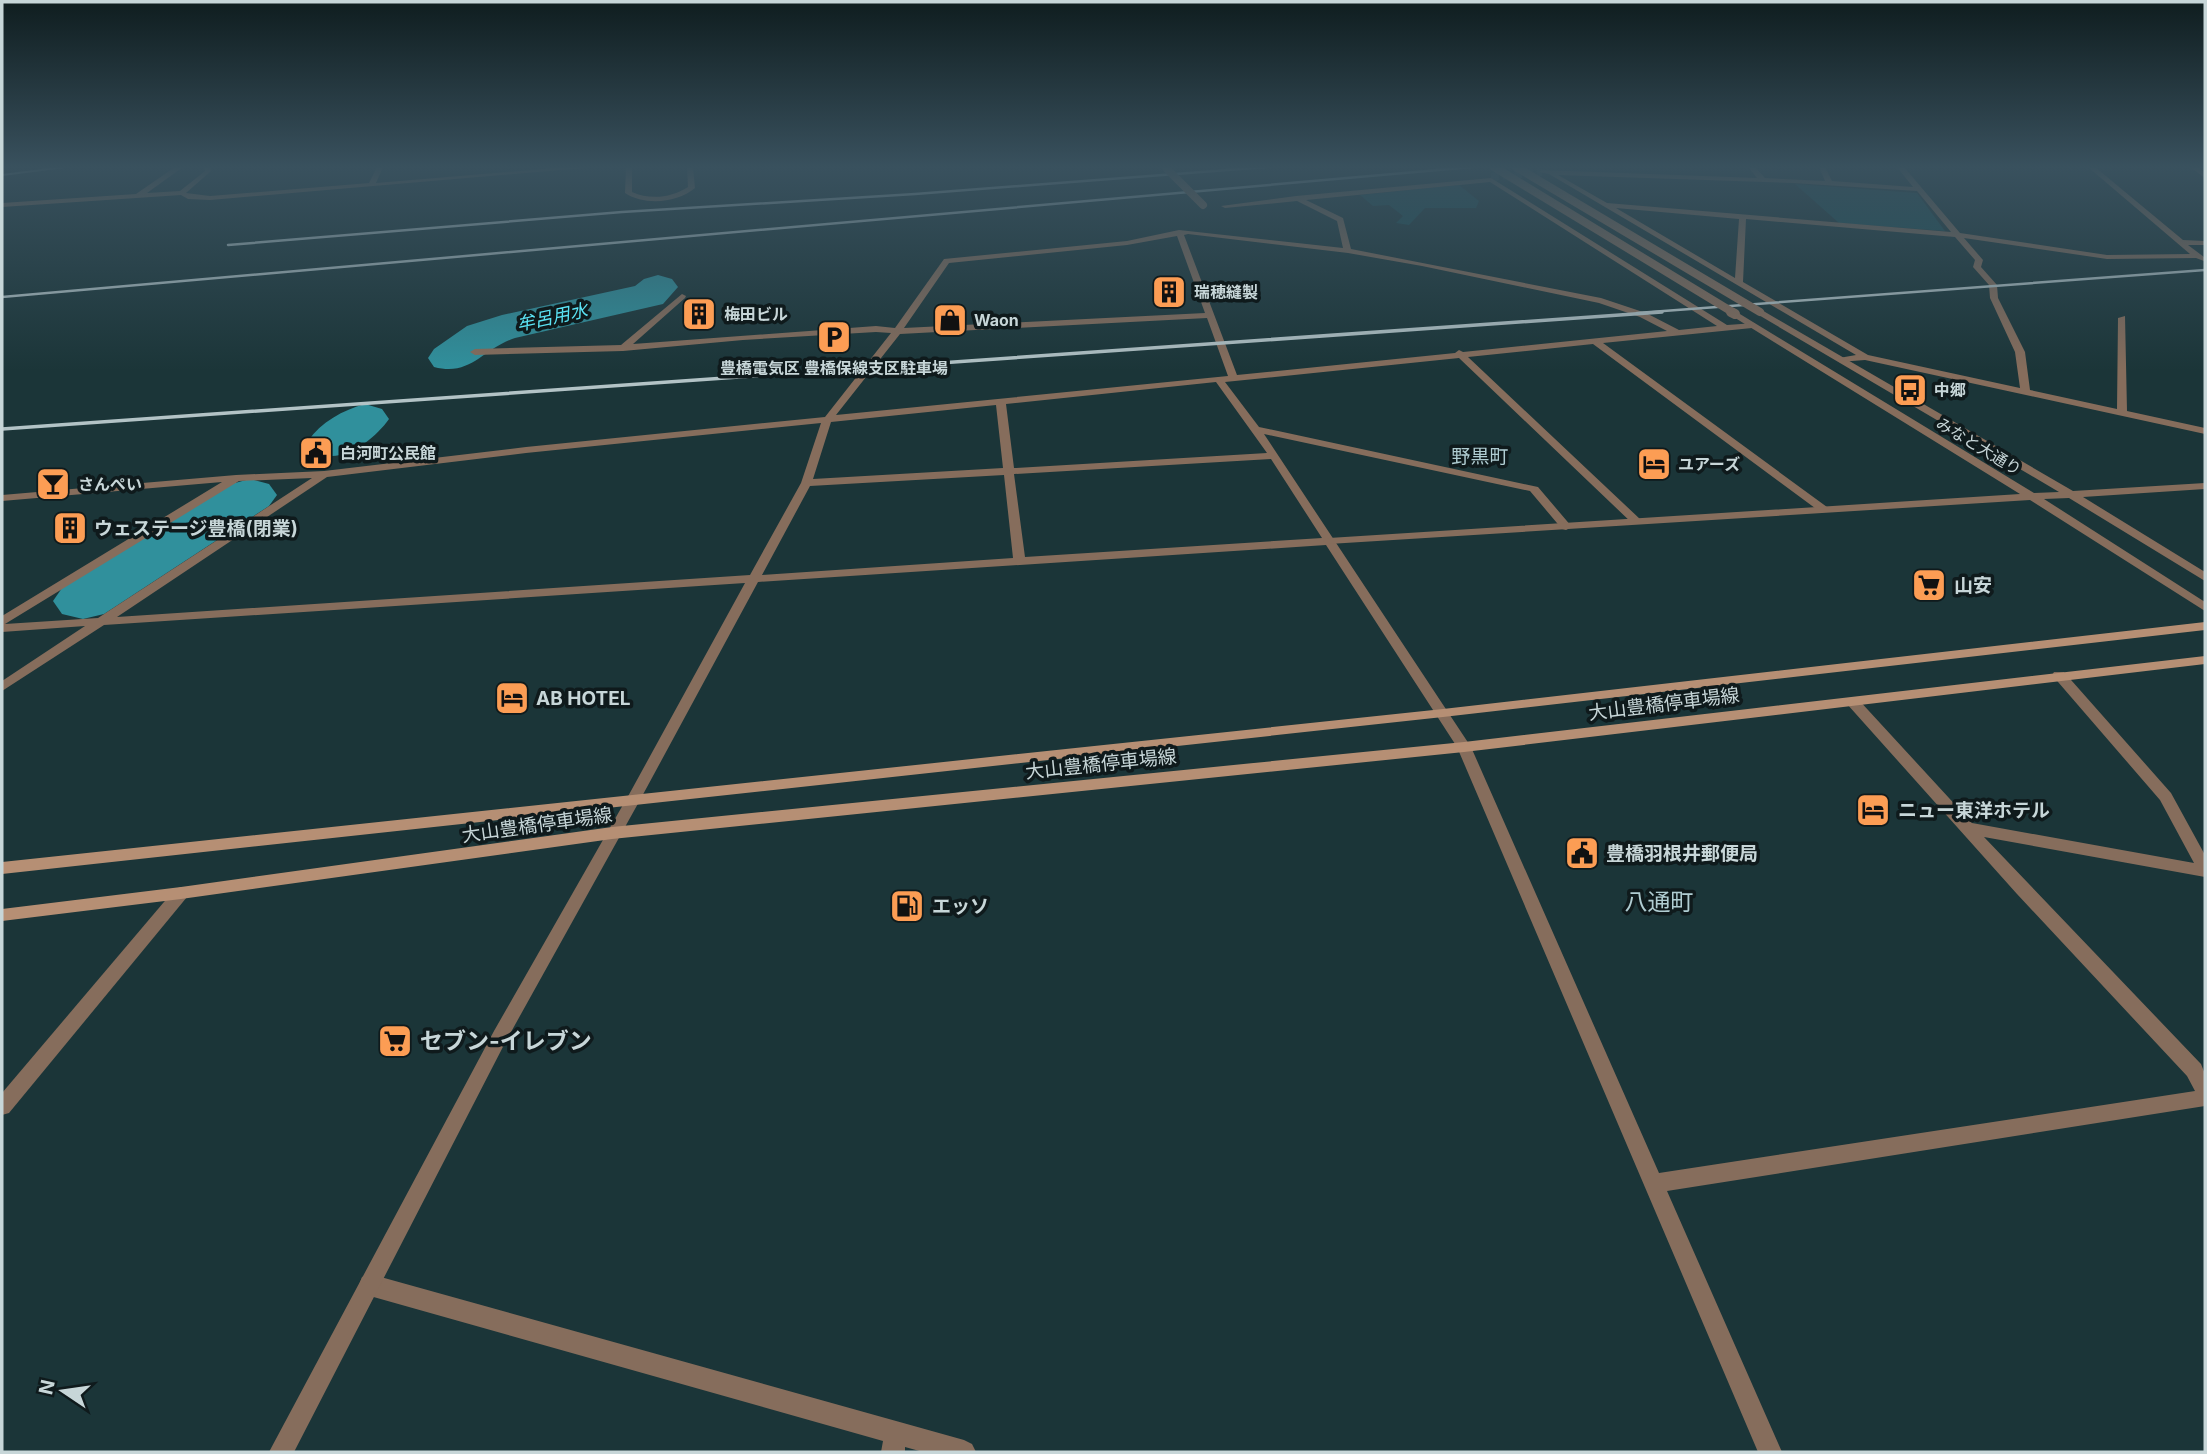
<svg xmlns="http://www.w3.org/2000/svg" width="2207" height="1454" font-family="Inter,'Noto Sans JP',sans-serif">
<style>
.green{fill:#195056}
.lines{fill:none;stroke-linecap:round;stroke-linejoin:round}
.river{fill:#30909c;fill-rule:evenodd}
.minor-tunnel{stroke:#354d50;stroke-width:8;stroke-dasharray:8 3.5;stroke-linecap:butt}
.minor{fill:#866d5c;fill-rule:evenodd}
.tertiary{fill:#866d5c;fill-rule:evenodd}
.secondary{fill:#b68f74;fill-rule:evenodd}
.tram{stroke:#b3c3c6;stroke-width:2}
.rail-far1{stroke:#b3c3c6;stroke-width:2.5}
.rail{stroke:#b3c3c6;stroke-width:3.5}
.pedestrian-bridge{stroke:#866d5c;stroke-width:8}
.tertiary-bridge-far1{stroke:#866d5c;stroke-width:8}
.tertiary-bridge{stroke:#866d5c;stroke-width:10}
.labels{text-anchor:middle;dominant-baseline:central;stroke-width:7;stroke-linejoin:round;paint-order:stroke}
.far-poi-label{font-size:16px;font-weight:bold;fill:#c7d6d8;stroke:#0f1a1c;text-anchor:start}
.far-street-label{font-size:16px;fill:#c7d6d8;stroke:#0f1a1c}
.far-water-label{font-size:18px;font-style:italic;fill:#5be3f4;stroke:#0f1a1c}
.far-quarter-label{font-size:19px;fill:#b0cdd2;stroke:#0f1a1c}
.poi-label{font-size:19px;font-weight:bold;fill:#c7d6d8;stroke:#0f1a1c;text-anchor:start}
.street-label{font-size:19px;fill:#c7d6d8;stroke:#0f1a1c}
.quarter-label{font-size:23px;fill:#b0cdd2;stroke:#0f1a1c}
.near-poi-label{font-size:23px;font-weight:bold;fill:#c7d6d8;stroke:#0f1a1c;text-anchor:start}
</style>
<rect width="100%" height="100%" fill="#1b3538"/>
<g class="green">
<path d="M1795,184L1917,193L1945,231L1839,223Z"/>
<path d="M1459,185L1479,201L1476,208H1425L1409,225L1396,223L1403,216L1389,205L1373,206L1360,195Z"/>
</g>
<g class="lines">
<g class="river">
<path d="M658,275L672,279L678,287L663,304L515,338C482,349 471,377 434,367L428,358L434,349L467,326L502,315L635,286L644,279Z"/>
<path d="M365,404L382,409L389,419C378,435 353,456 332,456C327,456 320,453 315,452L308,441C321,422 343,410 365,404Z"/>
<path d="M250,479L269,484L277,495L269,506L104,614L83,619L62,614L53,601L62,588L231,484Z"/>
</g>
<path class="minor-tunnel" d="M1491,177L1542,172"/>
<g class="minor">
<path d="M175,167H183L147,193L180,191L205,171L204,167H210L211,171L186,193L210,196L369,183L377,167H383L376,183L566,167H596L210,200L188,199L181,195L2,207V203L136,194Z"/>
<path d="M626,167H632V192C650,200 671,198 688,187L687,167H693L695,188C677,203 645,206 625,193Z"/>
<path d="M1748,167H1755L1765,178L1825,181L1819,167H1825L1832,181L1913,187L1897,167H1904L1960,233L2107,255L2190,254L2088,167H2095L2183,240L2205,241V245H2188L2204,257V261L2196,258L2107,259L1964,238L1983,260L1981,267L1997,285L1998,298L2025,352L2030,390L2117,409L2118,318L2125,316L2127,411L2205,428V434L1865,360L1839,362V358L1856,355L1549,174L1539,172L1542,170L1757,178ZM1558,175L1793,183L1917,191L1951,232L1607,203ZM1616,208L1739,219L1735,278ZM1746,219L1955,237L1975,260L1973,267L1989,285L1990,298L2015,352L2020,388L1868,355L1743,282Z"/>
<path d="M2190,167H2198L2205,173V178Z"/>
<path d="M1491,178L1727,325L1755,323V327L1752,328L1603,343L1827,507V511H1819L1593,344L1468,357L1641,520V524H1633L1459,358L1225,382L1259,427L1538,487L1572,527L1566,530L1562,529L1530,491L1264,434L1471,747L1659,1173L2195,1091L2187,1076L2017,894L1847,704L1845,701L1847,698H1857L1972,823L2194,863L2160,800L2052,675L2054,672H2064L2171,793L2205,855V877L1984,837L2201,1064L2205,1074V1106L1667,1191L1782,1452H1758L1457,747L1326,545L758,582L640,800L638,804H628L626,800L745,583L104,625L2,691V681L85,626L2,632V616L222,482L2,501V495L236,475L324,471L526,447L825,417L891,333L876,332L743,340L623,351L475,355L470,352L475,349L621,345L682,294L686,296L685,298L633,344L876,326L895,328L944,259L1127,241L1179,230L1343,248L1337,221L1297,201L1225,208L1221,206L1296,196ZM1490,182L1717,326L1679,330L1646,313L1601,298L1351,249L1343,218L1306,200ZM1188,234L1348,253L1422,266L1599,303L1640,317L1667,331L1463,352L1459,350L1455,353L1237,375L1184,235ZM1177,236L1205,313L904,328L949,263L1127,245ZM1207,318L1228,376L836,415L900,334ZM1216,382L1267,453L1014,468L1006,404ZM996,405L1003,468L813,479L831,422ZM821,423L801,483L750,575L117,617L327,477L526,453ZM1271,459L1322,538L1025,557L1014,474ZM1004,475L1013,558L762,575L810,486ZM312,478L98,618L5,624L239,481Z"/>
<path d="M181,887L187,889L189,893L187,897L9,1113L2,1115V1093L175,889Z"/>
<path d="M370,1274L964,1440L972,1444L976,1452H923L905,1447V1452H881L883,1441L370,1296L362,1293L359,1285L362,1277Z"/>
</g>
<g class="tertiary">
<path d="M1760,309L2073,491L2205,483V489L2083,497L2205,572V581L2069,498L2044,499L2205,602V611L2030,500L1329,544L1323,541L1329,538L2020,494L1732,316V312L1735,311L2034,493L2059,492L1757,314V310Z"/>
<path d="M633,795L638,796L640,800L506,1041L294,1452H269L494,1031L628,796Z"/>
</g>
<g class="secondary">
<path d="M2205,622V630L1443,717L2,874V862L1443,709Z"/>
<path d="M2205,656V664L1464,752L612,839L181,899L2,921V909L181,887L612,827L1464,742Z"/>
</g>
<path class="tram" d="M2,175L65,167"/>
<g class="rail-far1">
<path d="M228,245L622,212L915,194L1266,167"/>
<path d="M2,297L1472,167"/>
<path d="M1637,313L2205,270"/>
</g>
<path class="rail" d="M2,429L1662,312"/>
<path class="pedestrian-bridge" d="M1167,169L1203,205"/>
<g class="tertiary-bridge-far1">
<path d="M1494,167L1734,313"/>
<path d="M1516,167L1760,312"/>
</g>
<path class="tertiary-bridge" d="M1731,312L1735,314"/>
</g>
<linearGradient id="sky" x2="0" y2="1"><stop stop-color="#0f1d1f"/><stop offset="0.45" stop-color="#39515e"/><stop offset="1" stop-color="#39515e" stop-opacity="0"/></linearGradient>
<rect width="2207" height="371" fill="url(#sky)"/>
<defs>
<g id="building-square" transform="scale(1.75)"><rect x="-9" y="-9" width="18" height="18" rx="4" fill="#fc9d54" stroke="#0f1a1c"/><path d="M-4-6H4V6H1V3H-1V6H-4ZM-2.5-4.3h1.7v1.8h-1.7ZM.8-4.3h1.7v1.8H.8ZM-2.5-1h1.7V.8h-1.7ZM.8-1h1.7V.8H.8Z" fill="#111"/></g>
<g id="shop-square" transform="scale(1.75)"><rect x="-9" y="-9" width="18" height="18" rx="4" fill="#fc9d54" stroke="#0f1a1c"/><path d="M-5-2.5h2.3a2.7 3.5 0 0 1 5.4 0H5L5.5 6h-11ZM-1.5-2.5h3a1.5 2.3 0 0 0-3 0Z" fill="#111"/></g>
<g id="parking-square" transform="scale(1.75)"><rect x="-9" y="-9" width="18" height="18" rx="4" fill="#fc9d54" stroke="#0f1a1c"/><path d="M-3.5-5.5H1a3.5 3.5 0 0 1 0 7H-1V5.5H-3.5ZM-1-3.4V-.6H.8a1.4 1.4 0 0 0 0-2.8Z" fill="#111"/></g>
<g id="bus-square" transform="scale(1.75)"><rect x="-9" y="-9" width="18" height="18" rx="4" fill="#fc9d54" stroke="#0f1a1c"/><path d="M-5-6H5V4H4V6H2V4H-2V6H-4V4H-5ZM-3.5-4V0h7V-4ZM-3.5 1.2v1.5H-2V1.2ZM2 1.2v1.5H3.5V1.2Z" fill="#111"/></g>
<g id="civic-square" transform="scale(1.75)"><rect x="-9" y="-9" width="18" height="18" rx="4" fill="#fc9d54" stroke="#0f1a1c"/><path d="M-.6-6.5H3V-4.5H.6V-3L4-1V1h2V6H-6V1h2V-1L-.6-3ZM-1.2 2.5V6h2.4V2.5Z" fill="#111"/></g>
<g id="hotel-square" transform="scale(1.75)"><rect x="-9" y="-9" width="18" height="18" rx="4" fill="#fc9d54" stroke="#0f1a1c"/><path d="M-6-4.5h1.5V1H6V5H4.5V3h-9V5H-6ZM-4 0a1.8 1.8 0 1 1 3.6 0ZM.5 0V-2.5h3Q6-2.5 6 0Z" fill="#111"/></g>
<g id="bar-square" transform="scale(1.75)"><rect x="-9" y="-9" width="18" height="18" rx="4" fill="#fc9d54" stroke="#0f1a1c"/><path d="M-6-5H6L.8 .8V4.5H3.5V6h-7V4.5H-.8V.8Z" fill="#111"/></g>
<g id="supermarket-square" transform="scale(1.75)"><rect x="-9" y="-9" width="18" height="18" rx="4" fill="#fc9d54" stroke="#0f1a1c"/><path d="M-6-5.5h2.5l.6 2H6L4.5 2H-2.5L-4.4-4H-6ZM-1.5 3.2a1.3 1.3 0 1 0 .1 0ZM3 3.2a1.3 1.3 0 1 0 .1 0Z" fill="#111"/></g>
<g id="fuel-square" transform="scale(1.75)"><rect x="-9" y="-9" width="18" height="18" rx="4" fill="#fc9d54" stroke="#0f1a1c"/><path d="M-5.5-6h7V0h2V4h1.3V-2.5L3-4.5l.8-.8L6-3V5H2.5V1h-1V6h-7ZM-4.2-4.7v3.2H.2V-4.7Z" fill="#111"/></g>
</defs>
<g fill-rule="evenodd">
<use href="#building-square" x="1169" y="292"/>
<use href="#building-square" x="699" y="314"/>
<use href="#shop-square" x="950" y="320"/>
<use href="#parking-square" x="834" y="337"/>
<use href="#bus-square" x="1910" y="390"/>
<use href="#civic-square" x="316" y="453"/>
<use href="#hotel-square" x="1654" y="464"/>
<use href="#bar-square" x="53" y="484"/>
<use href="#building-square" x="70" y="528"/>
<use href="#supermarket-square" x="1929" y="585"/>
<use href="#hotel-square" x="512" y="698"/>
<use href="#hotel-square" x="1873" y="810"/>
<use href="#civic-square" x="1582" y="853"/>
<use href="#fuel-square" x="907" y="906"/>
<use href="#supermarket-square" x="395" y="1041"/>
</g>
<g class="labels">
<g class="far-poi-label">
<text x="1194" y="292">瑞穂縫製</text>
<text x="724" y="314">梅田ビル</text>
<text x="974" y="320">Waon</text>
<text x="834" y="368" text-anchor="middle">豊橋電気区 豊橋保線支区駐車場</text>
<text x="1934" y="390">中郷</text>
<text x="340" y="453">白河町公民館</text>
<text x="1678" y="464">ユアーズ</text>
<text x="78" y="484">さんぺい</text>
</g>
<g class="far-street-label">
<text transform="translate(1979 446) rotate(31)">みなと大通り</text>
</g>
<g class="far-water-label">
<text transform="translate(552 317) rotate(-12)">牟呂用水</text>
</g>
<g class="far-quarter-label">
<text x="1480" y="456">野黒町</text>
</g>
<g class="poi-label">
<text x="94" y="528">ウェステージ豊橋(閉業)</text>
<text x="1954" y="585">山安</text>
<text x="536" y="698">AB HOTEL</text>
<text x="1898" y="810">ニュー東洋ホテル</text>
<text x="1606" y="853">豊橋羽根井郵便局</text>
<text x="932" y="906">エッソ</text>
</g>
<g class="street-label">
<text transform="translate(1664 704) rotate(-7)">大山豊橋停車場線</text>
<text transform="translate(1101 764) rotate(-6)">大山豊橋停車場線</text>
<text transform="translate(537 825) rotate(-8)">大山豊橋停車場線</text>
</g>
<g class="quarter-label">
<text x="1659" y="902">八通町</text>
</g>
<g class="near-poi-label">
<text x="420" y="1041">セブン-イレブン</text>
</g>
</g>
<rect width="2207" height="1454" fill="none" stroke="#c7d6d8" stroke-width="7"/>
<g transform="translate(63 1391) rotate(283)" stroke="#0f1a1c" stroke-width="5" paint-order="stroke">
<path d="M0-5L12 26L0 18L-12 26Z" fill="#c7d6d8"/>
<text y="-10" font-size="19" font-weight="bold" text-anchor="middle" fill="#c7d6d8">N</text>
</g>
</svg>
